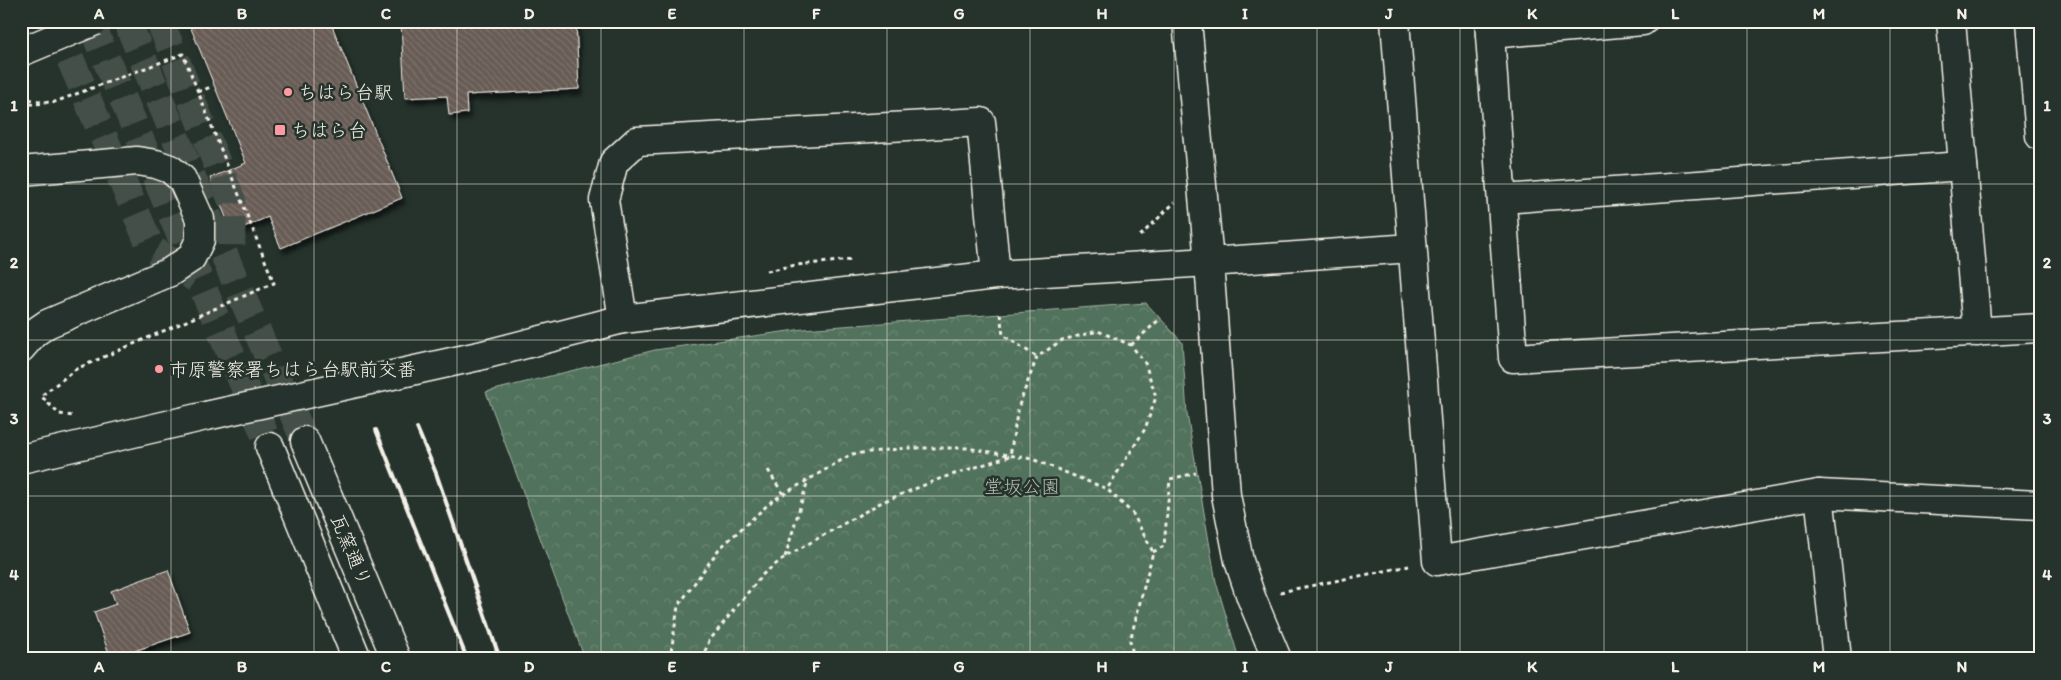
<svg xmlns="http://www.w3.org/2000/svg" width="2061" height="680" font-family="Itim,'Klee One',sans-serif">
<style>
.park{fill:url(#park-crowns);stroke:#a2b2a2}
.building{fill:url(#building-back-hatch);stroke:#f4f1e8;filter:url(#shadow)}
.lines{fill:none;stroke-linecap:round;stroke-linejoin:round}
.secondary-tunnel{stroke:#455049;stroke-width:28;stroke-dasharray:28 14;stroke-linecap:butt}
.street-casing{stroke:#f4f1e8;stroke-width:31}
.secondary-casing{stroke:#f4f1e8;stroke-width:31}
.path{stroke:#f4f1e8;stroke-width:3;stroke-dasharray:4 4;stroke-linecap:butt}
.street{stroke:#26332d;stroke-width:28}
.secondary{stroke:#26332d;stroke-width:28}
.rail{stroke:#f4f1e8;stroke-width:4}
.street-bridge-casing{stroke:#f4f1e8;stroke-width:31;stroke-linecap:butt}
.secondary-bridge-casing{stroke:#f4f1e8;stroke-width:31;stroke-linecap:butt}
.street-bridge{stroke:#26332d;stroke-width:28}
.secondary-bridge{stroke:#26332d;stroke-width:28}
.grid{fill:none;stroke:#f4f1e8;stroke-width:1;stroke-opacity:0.55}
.poi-dot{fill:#ff9aa2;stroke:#26332d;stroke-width:2}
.labels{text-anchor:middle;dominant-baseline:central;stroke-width:5;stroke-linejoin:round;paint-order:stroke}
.poi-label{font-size:19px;fill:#f4f1e8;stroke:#26332d;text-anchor:start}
.park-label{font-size:19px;fill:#b3beb0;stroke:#26332d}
.street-label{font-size:19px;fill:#f4f1e8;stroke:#26332d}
.neatline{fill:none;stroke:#f4f1e8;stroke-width:2}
.grid-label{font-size:16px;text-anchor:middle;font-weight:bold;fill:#f4f1e8}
</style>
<defs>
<pattern id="park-crowns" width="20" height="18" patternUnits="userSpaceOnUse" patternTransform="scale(1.25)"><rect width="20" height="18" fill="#51725c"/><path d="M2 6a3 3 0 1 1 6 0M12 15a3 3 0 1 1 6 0" fill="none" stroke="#6b8773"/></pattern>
<pattern id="building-back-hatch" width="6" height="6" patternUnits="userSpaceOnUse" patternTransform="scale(1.25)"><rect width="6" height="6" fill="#675b55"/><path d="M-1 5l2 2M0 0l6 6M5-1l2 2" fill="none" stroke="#7d736d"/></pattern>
<filter id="shadow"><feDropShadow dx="3" dy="5.5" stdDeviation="2.5" flood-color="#0009"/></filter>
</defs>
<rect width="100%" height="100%" fill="#26332d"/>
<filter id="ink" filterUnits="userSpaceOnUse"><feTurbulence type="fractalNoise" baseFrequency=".02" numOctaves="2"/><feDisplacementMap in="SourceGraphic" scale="10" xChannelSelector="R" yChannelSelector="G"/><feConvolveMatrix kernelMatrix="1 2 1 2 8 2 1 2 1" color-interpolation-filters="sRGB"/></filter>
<g filter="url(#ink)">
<path class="park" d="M1146,303L1182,342L1187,414L1216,582L1239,659H585L486,392L655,350L803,329Z"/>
<g class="building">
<path d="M188,21H330L402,198L281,248L268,217L232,232L210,178L246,163Z"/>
<path d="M440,21H576L579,89L466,95L467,113L449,115L447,96L405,98L401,23Z"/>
<path d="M168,570L190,632L111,659L94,612L116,604L111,591Z"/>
</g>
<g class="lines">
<g class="secondary-tunnel">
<path d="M54,21L151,248L196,279"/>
<path d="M90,21L270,447"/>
<path d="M127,21L231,271L305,441"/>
<path d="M160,21L232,201L231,259"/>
</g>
<g class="street-casing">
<g id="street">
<path d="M1395,21L1437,561L1819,494L2040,505"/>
<path d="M1489,21L1513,358L2040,328"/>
<path d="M1951,21L1977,332"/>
<path d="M2030,21L2040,136"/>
<path d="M1490,34L1643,21"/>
<path d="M21,171L137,161L156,164L170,169L182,179L200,219V240L191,258L170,272L47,324L34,333L21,348"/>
<path d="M1502,199L1963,166"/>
<path d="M1209,262L1412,248"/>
<path d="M1819,494L1837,659"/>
</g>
</g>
<g class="secondary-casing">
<g id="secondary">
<path d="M1187,21L1209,262L1226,495L1239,561L1251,597L1277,659"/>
<path d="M623,319L604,200L614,162L637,141L981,122L996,275"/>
<path d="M479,356L623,319L996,275L1209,262"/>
<path d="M305,441L396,659"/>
<path d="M270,447L357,659"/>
<path d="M21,459L206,416"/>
</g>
</g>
<g class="path">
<path d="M198,92L213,86"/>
<path d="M21,98L52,103L183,54L274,283L76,369L41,396L59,414L74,416"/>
<path d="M21,105L46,103"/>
<path d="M1140,236L1175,202"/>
<path d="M767,271L796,265L852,260"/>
<path d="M1000,314L1003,335L1037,357"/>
<path d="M1131,345L1161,318"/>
<path d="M768,470L783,494"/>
<path d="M1153,552L1164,546L1170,479L1196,473"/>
<path d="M785,557L808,480"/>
<path d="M1280,592L1409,566"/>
<path d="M670,659L678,606L719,549L772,501L852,454L907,448H967L1032,459L1107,489L1133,514L1153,552L1130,641L1134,659"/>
<path d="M702,659L709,641L762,575L785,557L882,502L942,478L1010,456L1018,408L1037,357L1062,340L1098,331L1131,345L1145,363L1156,397L1145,429L1107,489"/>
</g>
<use href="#street" class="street"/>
<use href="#secondary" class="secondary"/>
<g class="rail">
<path d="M417,428L436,473L500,659"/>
<path d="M376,430L467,659"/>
</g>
<g class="street-bridge-casing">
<path id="street-bridge" d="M21,52L95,21"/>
</g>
<g class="secondary-bridge-casing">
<path id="secondary-bridge" d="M206,416L479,356"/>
</g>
<use href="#street-bridge" class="street-bridge"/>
<use href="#secondary-bridge" class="secondary-bridge"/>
</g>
</g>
<path class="grid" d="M171,21V659M314,21V659M457,21V659M601,21V659M744,21V659M887,21V659M1030,21V659M1174,21V659M1317,21V659M1460,21V659M1604,21V659M1747,21V659M1890,21V659M21,184H2040M21,340H2040M21,496H2040"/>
<g class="poi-dot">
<circle cx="288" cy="92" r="5"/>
<rect x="274" y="124" width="12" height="12" rx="2.5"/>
<circle cx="159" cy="369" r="5"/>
</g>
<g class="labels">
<g class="poi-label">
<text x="298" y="92">ちはら台駅</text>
<text x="291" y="130">ちはら台</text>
<text x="169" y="369">市原警察署ちはら台駅前交番</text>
</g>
<g class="park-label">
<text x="1022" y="486">堂坂公園</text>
</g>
<g class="street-label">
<text transform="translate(351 550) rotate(67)">瓦窯通り</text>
</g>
</g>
<rect width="2061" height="680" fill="none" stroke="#26332d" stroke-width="55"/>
<rect x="28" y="28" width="2006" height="624" class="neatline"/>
<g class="grid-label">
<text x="99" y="19">A</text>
<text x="242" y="19">B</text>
<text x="386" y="19">C</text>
<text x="529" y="19">D</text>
<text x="672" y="19">E</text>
<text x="816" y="19">F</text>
<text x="959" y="19">G</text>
<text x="1102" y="19">H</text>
<text x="1245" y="19">I</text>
<text x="1389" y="19">J</text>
<text x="1532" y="19">K</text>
<text x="1675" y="19">L</text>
<text x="1819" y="19">M</text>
<text x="1962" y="19">N</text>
<text x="14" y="111">1</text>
<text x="2047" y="111">1</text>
<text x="14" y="268">2</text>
<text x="2047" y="268">2</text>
<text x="14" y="424">3</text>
<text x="2047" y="424">3</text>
<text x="14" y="580">4</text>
<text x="2047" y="580">4</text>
<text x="99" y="672">A</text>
<text x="242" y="672">B</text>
<text x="386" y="672">C</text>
<text x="529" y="672">D</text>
<text x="672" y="672">E</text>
<text x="816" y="672">F</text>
<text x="959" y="672">G</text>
<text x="1102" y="672">H</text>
<text x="1245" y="672">I</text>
<text x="1389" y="672">J</text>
<text x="1532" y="672">K</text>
<text x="1675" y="672">L</text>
<text x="1819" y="672">M</text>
<text x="1962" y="672">N</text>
</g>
</svg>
